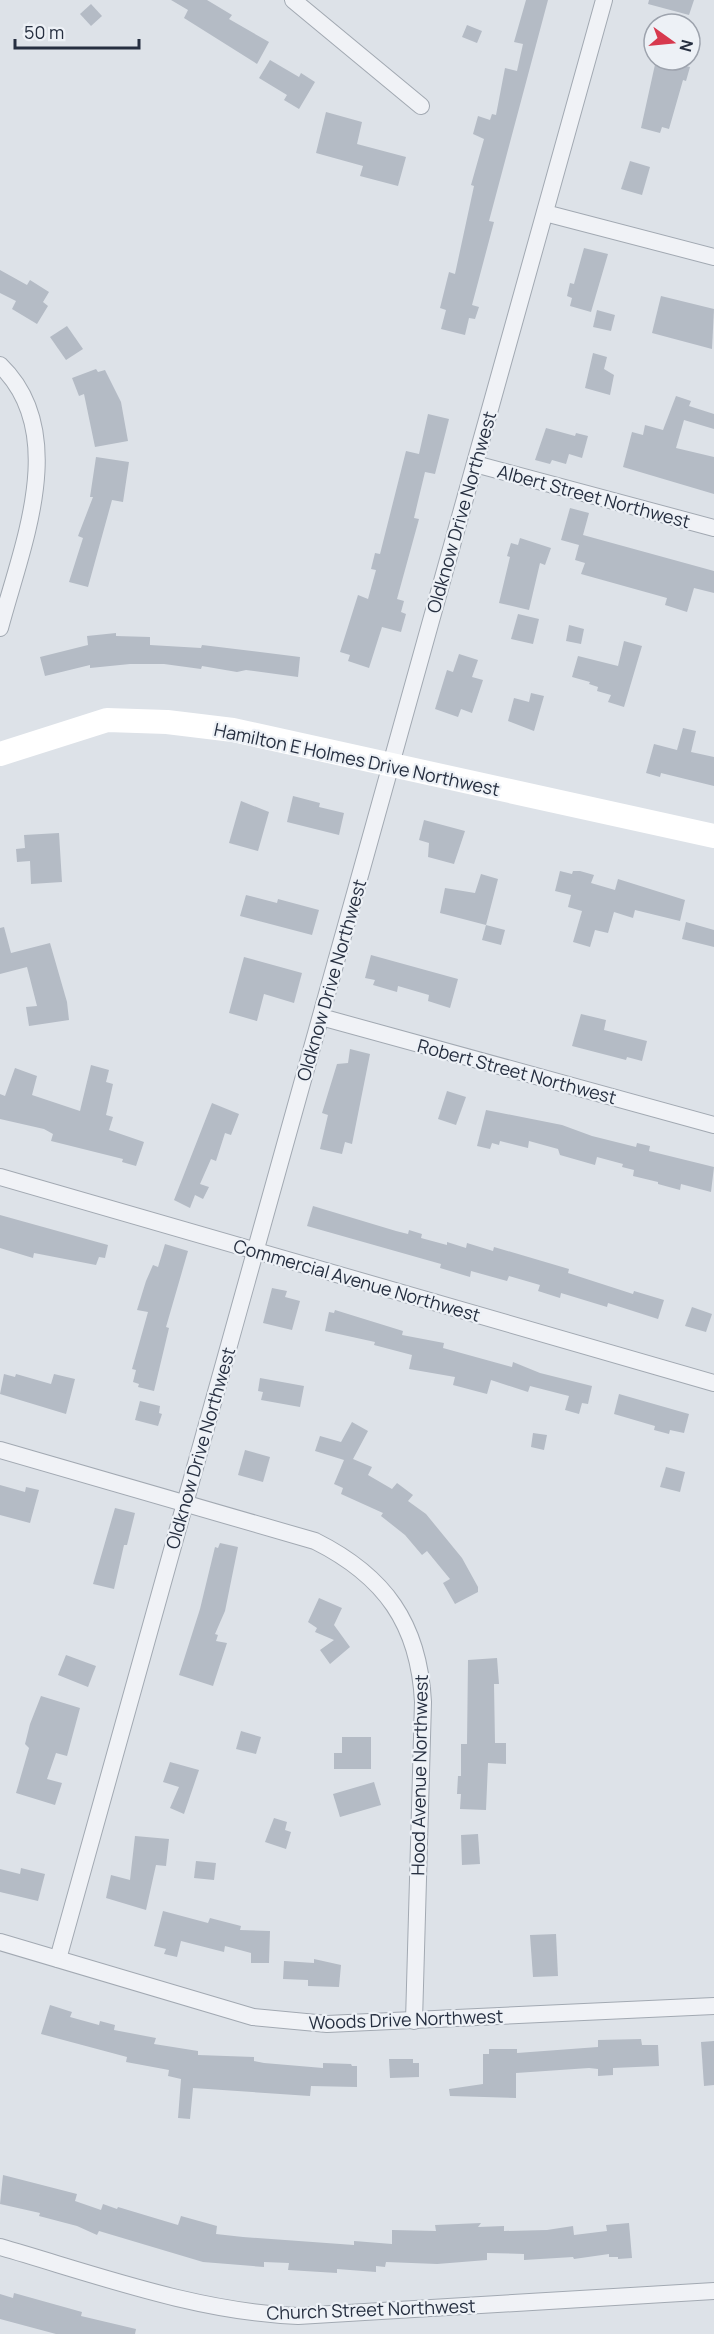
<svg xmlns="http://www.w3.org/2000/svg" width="714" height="2334" font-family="Manrope,sans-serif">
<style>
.building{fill:#b4bbc5}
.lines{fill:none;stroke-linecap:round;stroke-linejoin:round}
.street-casing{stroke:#a2a9b2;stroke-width:18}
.street{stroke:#f0f2f6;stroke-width:16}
.secondary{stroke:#fff;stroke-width:24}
.labels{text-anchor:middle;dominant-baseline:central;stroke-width:4.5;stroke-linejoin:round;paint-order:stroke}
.street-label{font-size:18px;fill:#262f40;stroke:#edf1f6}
</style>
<rect width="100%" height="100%" fill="#dde2e8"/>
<g class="building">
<path d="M171,0H207L232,15L229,19L269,42L257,64L184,18L188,10Z"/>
<path d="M526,0H548L489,221L494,222L472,305L479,307L475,319L469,318L465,335L441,329L446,310L440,308L449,272L455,274L474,186L471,185L484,139L473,134L478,116L490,120L492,114L496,115L505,68L517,71L523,44L514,42Z"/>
<path d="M649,0H694L689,15L648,4Z"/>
<path d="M91,4L102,16L91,26L80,14Z"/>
<path d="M467,25L482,31L477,43L462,37Z"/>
<path d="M270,60L299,77L301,73L315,82L299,109L284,100L287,95L259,78Z"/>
<path d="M656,60H678L677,64L690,67L686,81L683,80L669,129L662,127L660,133L641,128Z"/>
<path d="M326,112L362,122L357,144L406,157L398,186L360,176L363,166L316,153Z"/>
<path d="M630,161L650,167L642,195L621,189Z"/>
<path d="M584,248L608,254L591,312L570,306L572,298L567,296L570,283L574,284Z"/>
<path d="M0,270L27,285L30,280L49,292L43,302L48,306L37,324L12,309L16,301L0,293Z"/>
<path d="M661,296L714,309L712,349L652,333Z"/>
<path d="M597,310L615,315L611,331L593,327Z"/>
<path d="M67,326L83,349L66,360L50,337Z"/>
<path d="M593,353L607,357L604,369L614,375L610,395L585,388Z"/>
<path d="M96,369L98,372L105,370L121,402L128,441L95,447L84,394L79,396L72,378Z"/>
<path d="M676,396L691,401L689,406L714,414V429L684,420L676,448L714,457V494L623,467L632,432L643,435L645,425L663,430Z"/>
<path d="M428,414L449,419L435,474L425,472L418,501L414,518L419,519L397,599L404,601L401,612L406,614L401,632L382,627L369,668L348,661L350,655L340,652L358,595L368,599L376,570L371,569L375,553L380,554L406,451L419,454Z"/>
<path d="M546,428L575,436L576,433L588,436L582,458L569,454L566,464L552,460L550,464L535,460Z"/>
<path d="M96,457L129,462L123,502L112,500L88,587L69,582L83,538L78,536L93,497H90Z"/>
<path d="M570,508L589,513L583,535L714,571V593L694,588L687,612L665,605L667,598L581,574L585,563L575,560L579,545L561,540Z"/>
<path d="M520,538L551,548L545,565L540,563L529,610L499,603L510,557L507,556L511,543L518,545Z"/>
<path d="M518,614L539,619L533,644L511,639Z"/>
<path d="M569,625L584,629L581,644L566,641Z"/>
<path d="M116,633V636L150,637V645L201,648L202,645L300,657L298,677L246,670L237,672L202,666L201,669L164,664H130L90,668V665L45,676L40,657L88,645L87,636Z"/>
<path d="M624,641L642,646L624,707L608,702L611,695L597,691L598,687L589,684L590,682L572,677L578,656L618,666Z"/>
<path d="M459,654L478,660L472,677L483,680L472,713L461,709L458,717L435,709L447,670L453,672Z"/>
<path d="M531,693L544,696L534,731L508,721L514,698L529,702Z"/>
<path d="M683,728L696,731L691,752L714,757V786L661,773L660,777L646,773L654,744L677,750Z"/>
<path d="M293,796L320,803L319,807L344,813L339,835L287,822Z"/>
<path d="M241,801L269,812L258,851L229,843Z"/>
<path d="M424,820L465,831L454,864L428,857L429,843L419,840Z"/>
<path d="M59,833L62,882L31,884L30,861L17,862L16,849L25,848L24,835Z"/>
<path d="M560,871L572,874L573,871H580L594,875L591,883L615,890L618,879L685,900L680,921L635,910L633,918L614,912L608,933L595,930L590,947L573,942L582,911L568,907L571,895L555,891Z"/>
<path d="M481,874L498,879L486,925L440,913L445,888L475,893Z"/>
<path d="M246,895L277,903L278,899L319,910L312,935L240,916Z"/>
<path d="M686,922L714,930V947L682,939Z"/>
<path d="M486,925L505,930L501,945L482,940Z"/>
<path d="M4,927L11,953L50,943L67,1002L69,1020L29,1026L26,1007L37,1006L27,967L0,974V928Z"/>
<path d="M371,955L458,979L450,1008L428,1001L429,995L398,986L397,992L373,985L375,980L365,978Z"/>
<path d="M244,957L302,973L294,1003L264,994L257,1021L229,1013Z"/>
<path d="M581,1014L606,1020L604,1030L647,1041L642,1061L627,1057L626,1060L572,1046Z"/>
<path d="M350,1049L370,1054L352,1144L345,1142L342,1154L320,1149L328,1115L322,1113L337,1064L348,1063Z"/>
<path d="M91,1065L109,1070L106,1082L113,1084L106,1115L113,1117L109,1130L144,1142L136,1166L122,1162L123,1159L51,1141L53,1134L44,1129L0,1119V1094L5,1096L15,1068L37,1076L32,1095L80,1111Z"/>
<path d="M447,1091L466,1097L456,1125L438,1119Z"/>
<path d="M212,1103L239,1114L231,1135L225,1133L216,1161L211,1159L200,1184L209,1187L203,1199L195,1195L190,1208L174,1200Z"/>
<path d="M486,1110L562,1125L592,1136L636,1147L637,1143L650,1146L649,1151L714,1167L711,1192L681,1184L680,1190L658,1184V1182L633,1176L634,1170L622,1167L623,1164L597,1157L595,1165L560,1155L558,1149L529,1141L528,1148L500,1141L499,1145L492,1143L490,1149L477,1146Z"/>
<path d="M313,1206L396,1231L408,1234L409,1230L422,1234L421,1238L447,1245V1242L466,1248L467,1243L493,1251L494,1247L569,1269L568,1273L633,1294L634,1291L664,1300L658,1319L608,1303L607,1307L561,1293L560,1298L538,1291L540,1285L509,1276L507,1281L471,1271L470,1277L440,1268L441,1264L307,1226Z"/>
<path d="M0,1215L108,1245L105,1258L99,1257L96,1265L34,1253L33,1258L0,1248Z"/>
<path d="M165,1244L188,1251L166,1327L169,1328L154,1391L138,1387L139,1384L133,1382L136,1370L132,1369L148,1312L137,1310L146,1281L153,1265L158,1267Z"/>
<path d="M272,1288L287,1291L285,1297L300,1301L292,1330L263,1323Z"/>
<path d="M692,1307L712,1314L706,1332L685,1326Z"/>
<path d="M335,1310L403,1331L402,1335L444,1343L443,1348L512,1367L513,1362L540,1373L592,1386L588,1404L582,1403L579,1414L565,1410L569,1396L530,1386L528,1392L491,1380L487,1394L453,1385L455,1377L409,1369L412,1355L374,1345L375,1342L325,1331L329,1312L334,1313Z"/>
<path d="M4,1374L15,1377L16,1374L51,1384L54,1374L75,1379L66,1414L0,1394Z"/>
<path d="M260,1378L304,1386L300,1407L261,1400L263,1392L258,1391Z"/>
<path d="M619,1394L689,1414L684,1433L670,1430L669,1434L654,1430L655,1426L614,1414Z"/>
<path d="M140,1401L160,1406L159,1413L162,1414L158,1426L135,1420Z"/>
<path d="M352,1422L368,1431L353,1459L372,1467L368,1475L392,1489L397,1483L413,1495L408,1501L426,1514L462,1558L478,1587V1592L455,1604L443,1583L450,1579L427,1551L422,1555L405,1535L381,1516L383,1513L341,1494L343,1488L334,1484L344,1460L315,1451L320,1436L341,1442Z"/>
<path d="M533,1433L547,1435L544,1450L531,1447Z"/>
<path d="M245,1450L270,1457L263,1482L238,1475Z"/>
<path d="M666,1467L685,1472L680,1492L660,1487Z"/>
<path d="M0,1485L25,1492L26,1487L39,1490L30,1523L0,1515Z"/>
<path d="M115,1508L135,1513L127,1545H124L114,1589L93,1584Z"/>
<path d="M220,1543L238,1547L225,1611L215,1634L218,1635L216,1641L227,1643L213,1686L179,1675L200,1609L215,1547L218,1548Z"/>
<path d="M319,1598L342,1608L334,1625L350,1647L330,1664L320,1650L334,1640L315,1632L317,1628L308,1622Z"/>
<path d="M66,1655L96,1666L88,1687L58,1675Z"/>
<path d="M497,1658L499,1684H494L495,1743H506V1764L488,1763L486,1810L460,1809L461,1794H457L458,1776H461V1744H467L468,1660Z"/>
<path d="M41,1696L80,1708L67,1756L56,1753L47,1779L62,1783L55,1805L16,1793L29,1748L25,1744L30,1724Z"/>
<path d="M241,1731L261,1737L256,1754L236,1749Z"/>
<path d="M342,1737H371V1769H334V1753H342Z"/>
<path d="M170,1762L199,1770L184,1814L170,1808L179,1787L163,1782Z"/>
<path d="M374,1782L381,1805L340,1817L333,1794Z"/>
<path d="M274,1818L287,1822L285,1830L291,1832L286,1849L265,1842Z"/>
<path d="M478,1834L480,1864L462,1865L461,1835Z"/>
<path d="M135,1836L169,1839L166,1866L156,1865L146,1910L106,1898L111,1875L130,1880Z"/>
<path d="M196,1861L216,1863L214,1880L194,1878Z"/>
<path d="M21,1868L45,1874L38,1901L0,1892V1869L20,1874Z"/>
<path d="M163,1911L208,1923L210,1918L241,1926L240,1930L270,1931L269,1963H251V1953L225,1946L224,1952L181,1941L177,1957L164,1954L166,1949L154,1946Z"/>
<path d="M556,1934L558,1976L533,1977L530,1935Z"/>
<path d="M314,1959L341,1965L339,1987L308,1986V1980L283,1979L284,1961L314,1963Z"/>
<path d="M50,2005L72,2012L70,2017L99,2025L100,2021L115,2025L114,2030L156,2038L154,2044L198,2051V2055L254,2057V2061L264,2063L323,2068V2063L351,2064L352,2066H357V2087L311,2086L310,2096L193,2088L190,2119L178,2118L181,2079L168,2076L169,2070L126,2062L127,2057L41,2034Z"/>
<path d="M641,2039L642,2045H658L659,2066L613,2068V2075L598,2076V2069L589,2068L516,2073V2098L450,2096L449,2089L483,2084V2054H489V2049H517V2053L598,2047V2040Z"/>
<path d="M714,2041V2085L704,2086L701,2042Z"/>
<path d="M389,2059H413V2063H419V2077L390,2078Z"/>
<path d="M3,2175L77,2194L75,2201L101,2210L103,2204L117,2209L118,2207L178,2225L181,2216L217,2226L216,2234L243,2237L354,2245V2241L392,2244V2230L436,2231L435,2225L481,2223L478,2227L504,2226V2231L547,2230L573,2226L574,2235L607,2231L606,2225L629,2223L632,2258L618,2259V2257H609V2254L574,2259L573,2257L524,2260V2254L487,2253V2260L437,2264L386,2262L385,2267L376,2266V2272L337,2269V2273L288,2270L289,2263L264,2262V2267L203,2262L99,2231L97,2235L77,2226L39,2216L40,2213L0,2204Z"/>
<path d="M14,2293L82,2312L81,2316L136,2329L135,2334H56L0,2319V2294L13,2298Z"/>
</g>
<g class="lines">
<g class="street-casing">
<g id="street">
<path d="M293,0L421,106"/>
<path d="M545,213L714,257"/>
<path d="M0,365C71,433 21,548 0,628"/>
<path d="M475,464L714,528"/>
<path d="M321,1017L714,1125"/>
<path d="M0,1177L714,1383"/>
<path d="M0,1450L315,1541C385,1576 419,1624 423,1702L414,2021"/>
<path d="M0,1942L253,2017L327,2024L714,2006"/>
<path d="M58,1959L604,0"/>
<path d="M0,2247C97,2275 197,2312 298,2316L714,2291"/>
</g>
</g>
<use href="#street" class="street"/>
<path class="secondary" d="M0,754L107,720L167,722L233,730L714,836"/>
</g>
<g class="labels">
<g class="street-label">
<text transform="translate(594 496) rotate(15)">Albert Street Northwest</text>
<text transform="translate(461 512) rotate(-74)">Oldknow Drive Northwest</text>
<text transform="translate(357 759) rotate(12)">Hamilton E Holmes Drive Northwest</text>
<text transform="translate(331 980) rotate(-74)">Oldknow Drive Northwest</text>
<text transform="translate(517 1071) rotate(15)">Robert Street Northwest</text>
<text transform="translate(357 1280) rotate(16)">Commercial Avenue Northwest</text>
<text transform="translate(200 1448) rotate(-74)">Oldknow Drive Northwest</text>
<text transform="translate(419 1775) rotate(-89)">Hood Avenue Northwest</text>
<text transform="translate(406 2019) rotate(-2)">Woods Drive Northwest</text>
<text transform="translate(371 2309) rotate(-2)">Church Street Northwest</text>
</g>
</g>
<g transform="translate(672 42) rotate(105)"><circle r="28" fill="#edf1f6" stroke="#9da3ad" stroke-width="1.5"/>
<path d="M0-4.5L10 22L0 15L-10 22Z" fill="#d7394e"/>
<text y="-9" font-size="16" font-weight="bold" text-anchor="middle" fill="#262f40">N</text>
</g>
<path d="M15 39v9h124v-9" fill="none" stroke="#262f40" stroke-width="3"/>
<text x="24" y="39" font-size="18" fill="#262f40" stroke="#edf1f6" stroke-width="4.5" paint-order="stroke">50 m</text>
</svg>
